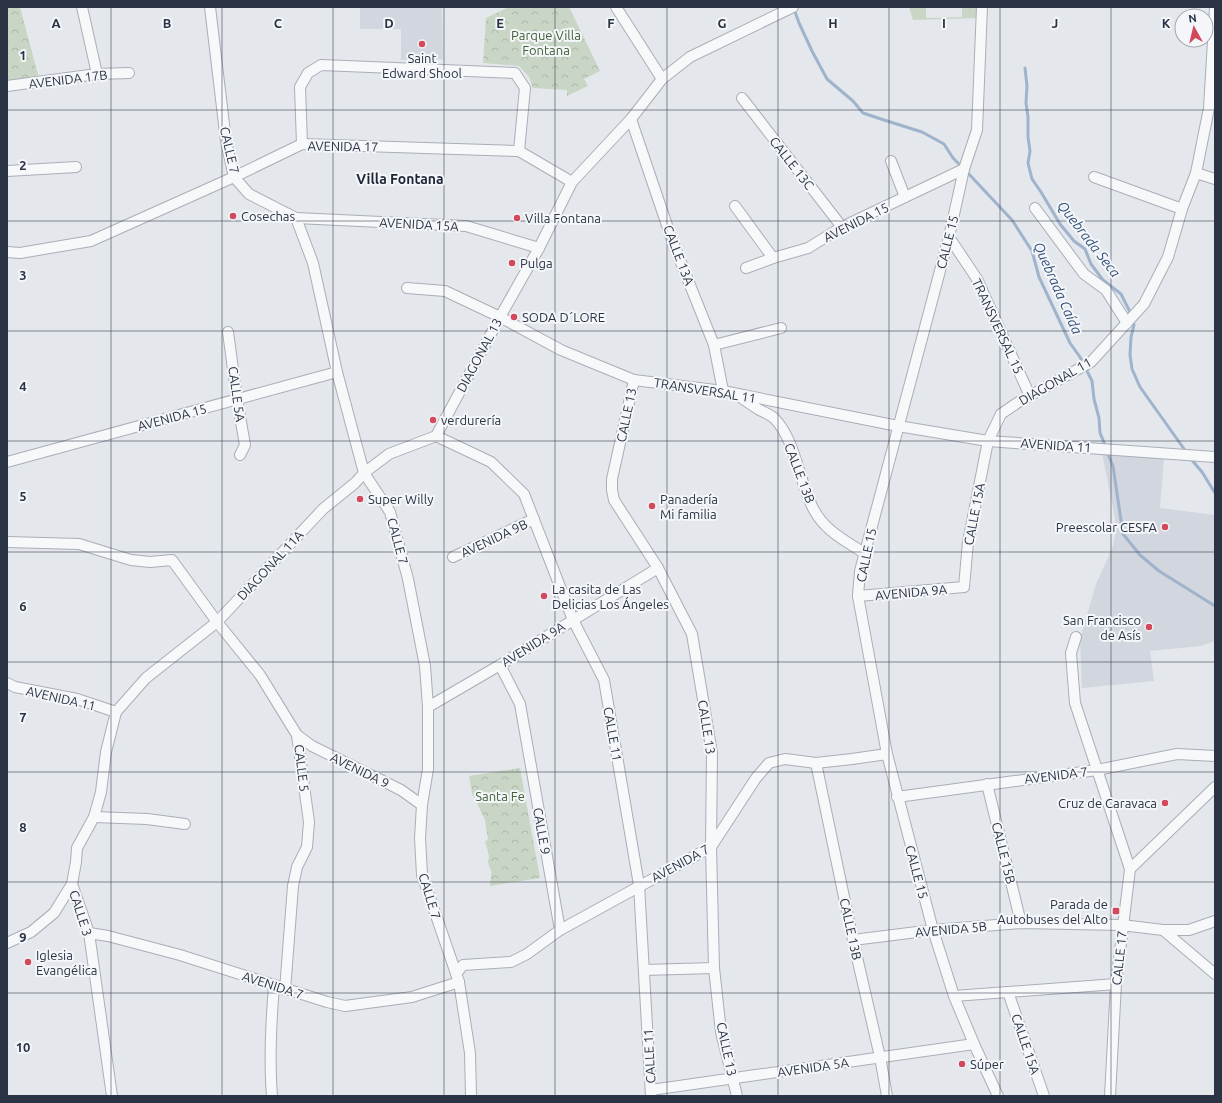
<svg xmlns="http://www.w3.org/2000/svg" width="1222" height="1103" font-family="Ubuntu,sans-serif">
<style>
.built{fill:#d2d6de}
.forest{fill:url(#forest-crowns)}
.garden{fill:#c9d6c5}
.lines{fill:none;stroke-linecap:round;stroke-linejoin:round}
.stream{stroke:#9fb4cc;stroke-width:3}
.street-casing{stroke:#a9aeb7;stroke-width:12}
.street{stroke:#f7f8fa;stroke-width:10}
.grid{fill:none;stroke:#2b3445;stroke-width:1;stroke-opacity:0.55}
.poi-dot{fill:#d1495b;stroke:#f4f6f9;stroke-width:1.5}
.labels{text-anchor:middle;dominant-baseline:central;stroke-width:4;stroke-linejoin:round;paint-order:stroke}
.park-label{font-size:13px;fill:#3f6138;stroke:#f4f6f9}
.poi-label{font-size:13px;fill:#2b3445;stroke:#f4f6f9;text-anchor:start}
.street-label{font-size:13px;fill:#2b3445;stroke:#f4f6f9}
.neighbourhood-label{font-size:14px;font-weight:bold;fill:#1d2536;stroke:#f4f6f9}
.water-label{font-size:14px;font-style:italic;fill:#34527a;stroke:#f4f6f9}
.grid-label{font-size:13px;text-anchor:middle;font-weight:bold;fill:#2b3445;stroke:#f4f6f9;stroke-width:4;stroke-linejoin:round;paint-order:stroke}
</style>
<defs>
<pattern id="forest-crowns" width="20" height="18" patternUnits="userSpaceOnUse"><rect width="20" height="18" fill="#c9d6c5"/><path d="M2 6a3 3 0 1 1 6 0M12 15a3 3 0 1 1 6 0" fill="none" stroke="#adb8ab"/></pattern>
</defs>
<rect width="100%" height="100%" fill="#e4e7ec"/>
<g class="built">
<path d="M360,7H442L443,59L401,60V29H360Z"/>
<path d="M1102,453L1164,458L1160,508L1215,515V641L1201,646L1150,651L1154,681L1082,688L1080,639L1096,584L1113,546L1115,536V518Z"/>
</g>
<g class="forest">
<path d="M7,7H20L40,82L7,86Z"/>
<path d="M509,7H569L600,71L584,79L588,86L567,96V90L533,88L529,77L519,66L483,63L486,18Z"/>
<path d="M520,768L540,878L490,886C490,881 492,875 491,871C490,867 488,865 488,860L489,859C489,853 487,848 485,842L488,839L485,820L472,793L469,776Z"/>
</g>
<path class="garden" d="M909,7H926V18L962,17V7H978V18L913,20Z"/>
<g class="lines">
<g class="stream">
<path d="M794,9L799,23L812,51L827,79L853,101L863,113L884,120L922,132L944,144L953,158L963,168"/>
<path d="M1025,68L1027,86L1026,103L1028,117V137L1030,151L1028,163L1032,179L1041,192L1060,224L1074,241L1085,249L1091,264L1103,280L1121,294L1131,314"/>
<path d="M967,172L1012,220L1032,251L1039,277L1070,343L1080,357L1092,381L1094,399L1099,418L1100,433L1106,447"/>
<path d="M1132,320L1134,325L1131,337L1130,355L1132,369L1140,387L1187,453"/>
<path d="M1107,452L1113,466L1123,534L1140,555L1159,571L1215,606"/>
<path d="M1191,459L1202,472L1215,493"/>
</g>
<g class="street-casing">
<g id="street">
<path d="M82,7L97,74"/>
<path d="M210,7L226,141L234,177L249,194L296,218L313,263L337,372L364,473L390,512L408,579L425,666L428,707V769L422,805L420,838L422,875L459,982L470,1053L471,1096"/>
<path d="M616,7L662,79"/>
<path d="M982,7L977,130L964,169L949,237L860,571L858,596L887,754L933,930L954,996L974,1044L998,1096"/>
<path d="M7,86L97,74L129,73"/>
<path d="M742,98L842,227"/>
<path d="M631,119L672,240L714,345L723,391"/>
<path d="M302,144L300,87L308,73L321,65L515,73L525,88L519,151"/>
<path d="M891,161L905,197"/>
<path d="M7,171L76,167"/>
<path d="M1196,173L1215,179"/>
<path d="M1094,177L1182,209"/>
<path d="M735,206L773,258"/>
<path d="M1035,208L1084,274L1106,290L1127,323"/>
<path d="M296,218L466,226L539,248"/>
<path d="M949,237L977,279L1030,396"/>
<path d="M7,252L20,253L91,241L234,177L302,144L519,151L572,182"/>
<path d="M746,268L773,258L808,248L842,227L964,169"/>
<path d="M407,288L445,291L500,317L561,350L634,380L723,391L898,426L988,441L1215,457"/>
<path d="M228,332L237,399L245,445L240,455"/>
<path d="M714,345L781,328"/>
<path d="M634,380L612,479V490L614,500L658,568L692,634L712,753L711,847L714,968L721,1032L737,1096"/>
<path d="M740,397C746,401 752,405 758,409C763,412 769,414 774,418C796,440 799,483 814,510C825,531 846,541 864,553"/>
<path d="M436,436L491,462L524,494L573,620L604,680L639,885L651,1096"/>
<path d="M436,436L500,317L539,248L572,182L631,119L662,79L690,57L793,7"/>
<path d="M7,462L337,372"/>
<path d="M7,542L79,544L131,560L150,562L172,560L217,622L260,675L297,735L309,822L307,847L297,867L293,886L285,990"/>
<path d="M453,557L534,519"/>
<path d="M858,596L964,587L968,542L988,441L1001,414L1017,403L1091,362L1144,304L1168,257L1182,209L1196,173L1209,108L1215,7"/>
<path d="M1076,637L1071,653L1075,703L1130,869L1116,984L1110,1096"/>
<path d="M500,665L520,704L560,930"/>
<path d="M7,683L15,687L77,699L116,712"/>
<path d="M428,707L500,665L658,568"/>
<path d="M297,735L312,746L401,790L422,805"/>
<path d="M816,763L853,940L880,1057L887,1096"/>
<path d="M987,784L1021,923"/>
<path d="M897,797L1097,770L1177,754L1215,756"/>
<path d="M94,817L147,819L185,824"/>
<path d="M1130,869L1215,787"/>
<path d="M1163,930L1215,974"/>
<path d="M89,933L108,936L180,955L327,1002L345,1006L412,997L459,982"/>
<path d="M853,940L933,930L1021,923L1122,925L1163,930H1189L1215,921"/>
<path d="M7,943L31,932L54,913L72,884"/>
<path d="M644,970L714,968"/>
<path d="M456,974L463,965L511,962L527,954L560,930L711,847L756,778L769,763L785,759L816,763L852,759L887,754"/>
<path d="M1008,992L1044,1096"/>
<path d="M954,996L1116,984"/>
<path d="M651,1090L974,1044"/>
<path d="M112,1096L89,933L72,884L76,862L77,848L94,817L101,792L106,752L116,712L146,678L217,622L323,509L355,483L364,473L389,454L436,436"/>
<path d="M272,1096C269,1059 271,1022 274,986"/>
</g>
</g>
<use href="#street" class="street"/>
</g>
<path class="grid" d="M111,7V1096M222,7V1096M333,7V1096M444,7V1096M555,7V1096M667,7V1096M778,7V1096M889,7V1096M1000,7V1096M1111,7V1096M7,110H1215M7,221H1215M7,331H1215M7,441H1215M7,552H1215M7,662H1215M7,772H1215M7,882H1215M7,993H1215"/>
<g class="poi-dot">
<circle cx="422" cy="44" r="4"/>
<circle cx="233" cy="216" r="4"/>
<circle cx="517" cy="218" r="4"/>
<circle cx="512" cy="263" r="4"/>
<circle cx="514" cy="317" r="4"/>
<circle cx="433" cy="420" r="4"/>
<circle cx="360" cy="499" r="4"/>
<circle cx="652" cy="506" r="4"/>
<circle cx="1165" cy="527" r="4"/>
<circle cx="544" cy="596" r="4"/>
<circle cx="1149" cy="627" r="4"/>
<circle cx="1165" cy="803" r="4"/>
<rect x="1112" y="907" width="8" height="8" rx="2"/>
<circle cx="28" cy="962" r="4"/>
<circle cx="962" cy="1064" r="4"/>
</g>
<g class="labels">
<g class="park-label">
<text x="546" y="35">Parque Villa<tspan x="546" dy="15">Fontana</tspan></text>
<text x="500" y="796">Santa Fe</text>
</g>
<g class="poi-label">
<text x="422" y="58" text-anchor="middle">Saint<tspan x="422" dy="15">Edward Shool</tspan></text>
<text x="241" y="216">Cosechas</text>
<text x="525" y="218">Villa Fontana</text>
<text x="520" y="263">Pulga</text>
<text x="522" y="317">SODA D´LORE</text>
<text x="441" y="420">verdurería</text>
<text x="368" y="499">Super Willy</text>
<text x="660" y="499">Panadería<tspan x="660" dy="15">Mi familia</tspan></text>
<text x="1157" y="527" text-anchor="end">Preescolar CESFA</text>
<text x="552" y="589">La casita de Las<tspan x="552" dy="15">Delicias Los Ángeles</tspan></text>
<text x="1141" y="620" text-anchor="end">San Francisco<tspan x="1141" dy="15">de Asís</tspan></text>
<text x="1157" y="803" text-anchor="end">Cruz de Caravaca</text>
<text x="1108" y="904" text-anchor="end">Parada de<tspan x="1108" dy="15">Autobuses del Alto</tspan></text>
<text x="36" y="955">Iglesia<tspan x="36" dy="15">Evangélica</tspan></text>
<text x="970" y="1064">Súper</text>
</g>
<g class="street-label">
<text transform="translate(68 79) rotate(-7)">AVENIDA 17B</text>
<text transform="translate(343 146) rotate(1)">AVENIDA 17</text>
<text transform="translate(230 150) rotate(77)">CALLE 7</text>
<text transform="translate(792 163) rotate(52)">CALLE 13C</text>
<text transform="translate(856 222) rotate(-27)">AVENIDA 15</text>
<text transform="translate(419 224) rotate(3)">AVENIDA 15A</text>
<text transform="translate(947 242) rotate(-76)">CALLE 15</text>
<text transform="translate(679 255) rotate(69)">CALLE 13A</text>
<text transform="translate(998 326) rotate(65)">TRANSVERSAL 15</text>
<text transform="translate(479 355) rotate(-62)">DIAGONAL 13</text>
<text transform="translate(1055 381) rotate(-30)">DIAGONAL 11</text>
<text transform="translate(705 390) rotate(9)">TRANSVERSAL 11</text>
<text transform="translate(237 394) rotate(82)">CALLE 5A</text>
<text transform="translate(626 415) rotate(-78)">CALLE 13</text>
<text transform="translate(172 417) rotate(-15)">AVENIDA 15</text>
<text transform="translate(1056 445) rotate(4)">AVENIDA 11</text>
<text transform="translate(800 473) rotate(69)">CALLE 13B</text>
<text transform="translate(974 514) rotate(-79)">CALLE 15A</text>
<text transform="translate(494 538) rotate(-25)">AVENIDA 9B</text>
<text transform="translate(398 541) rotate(75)">CALLE 7</text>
<text transform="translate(866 555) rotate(-78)">CALLE 15</text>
<text transform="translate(270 565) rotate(-47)">DIAGONAL 11A</text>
<text transform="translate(911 592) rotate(-5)">AVENIDA 9A</text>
<text transform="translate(533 644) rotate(-32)">AVENIDA 9A</text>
<text transform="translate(61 698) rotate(13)">AVENIDA 11</text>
<text transform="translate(707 727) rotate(81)">CALLE 13</text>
<text transform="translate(613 734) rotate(80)">CALLE 11</text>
<text transform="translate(302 768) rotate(83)">CALLE 5</text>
<text transform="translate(360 770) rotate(26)">AVENIDA 9</text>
<text transform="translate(1056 775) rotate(-7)">AVENIDA 7</text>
<text transform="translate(542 831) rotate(80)">CALLE 9</text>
<text transform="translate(1004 853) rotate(76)">CALLE 15B</text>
<text transform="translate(680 863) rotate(-29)">AVENIDA 7</text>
<text transform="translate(917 872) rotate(75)">CALLE 15</text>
<text transform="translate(430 896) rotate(73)">CALLE 7</text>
<text transform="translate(81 913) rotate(72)">CALLE 3</text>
<text transform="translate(851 929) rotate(78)">CALLE 13B</text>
<text transform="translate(951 929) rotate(-5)">AVENIDA 5B</text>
<text transform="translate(1119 958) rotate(-84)">CALLE 17</text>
<text transform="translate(273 985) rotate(18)">AVENIDA 7</text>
<text transform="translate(1026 1044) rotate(71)">CALLE 15A</text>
<text transform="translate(727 1049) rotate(78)">CALLE 13</text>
<text transform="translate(649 1056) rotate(-93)">CALLE 11</text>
<text transform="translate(813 1067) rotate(-8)">AVENIDA 5A</text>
</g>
<g class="neighbourhood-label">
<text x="400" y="179">Villa Fontana</text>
</g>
<g class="water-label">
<text transform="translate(1089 239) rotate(52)">Quebrada Seca</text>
<text transform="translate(1058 288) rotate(66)">Quebrada Caída</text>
</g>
</g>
<g class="grid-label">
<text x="56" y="28">A</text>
<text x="167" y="28">B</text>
<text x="278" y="28">C</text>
<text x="389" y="28">D</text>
<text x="500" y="28">E</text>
<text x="611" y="28">F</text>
<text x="722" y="28">G</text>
<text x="833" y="28">H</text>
<text x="944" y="28">I</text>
<text x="1055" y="28">J</text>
<text x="1166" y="28">K</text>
<text x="23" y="60">1</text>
<text x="23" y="170">2</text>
<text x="23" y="280">3</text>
<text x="23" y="391">4</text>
<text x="23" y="501">5</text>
<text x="23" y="611">6</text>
<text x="23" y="722">7</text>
<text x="23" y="832">8</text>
<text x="23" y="942">9</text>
<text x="23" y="1052">10</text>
</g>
<rect width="1222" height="1103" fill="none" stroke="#2b3445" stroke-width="16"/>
<g transform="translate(1194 28) rotate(352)"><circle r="19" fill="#f4f6f9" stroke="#a4a8b1"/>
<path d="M0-3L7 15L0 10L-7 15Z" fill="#d1495b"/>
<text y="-6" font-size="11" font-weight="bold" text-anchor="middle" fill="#2b3445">N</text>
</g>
</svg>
